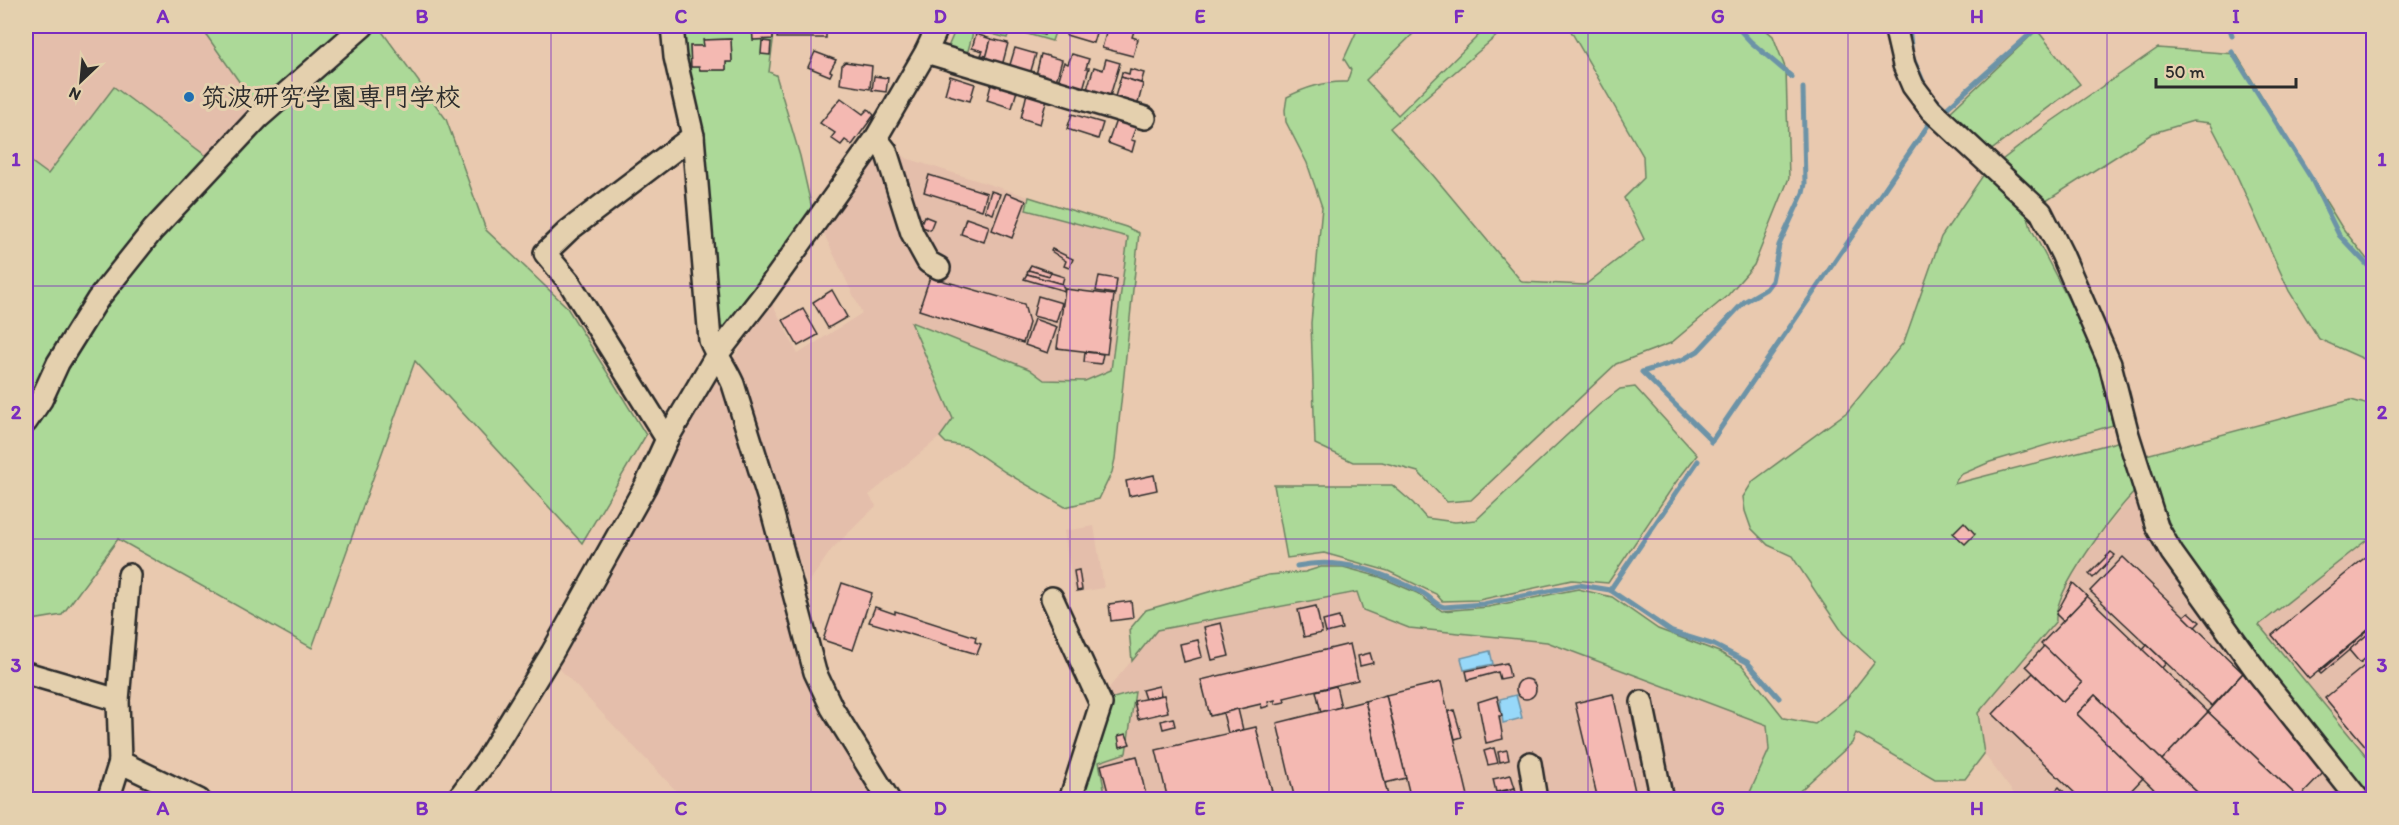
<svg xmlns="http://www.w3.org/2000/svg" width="2399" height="825" font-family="Itim,'Klee One',sans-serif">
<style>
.built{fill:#e4beab}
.green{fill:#acd998;stroke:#6c8262;stroke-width:1.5;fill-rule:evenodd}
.water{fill:#97d8f9;stroke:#6c93a7;stroke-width:1.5}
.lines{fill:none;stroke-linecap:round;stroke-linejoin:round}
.stream{stroke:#6c93a7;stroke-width:5}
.building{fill:#f4b9b2;stroke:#2b2b2b;stroke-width:1.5}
.minor-casing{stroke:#2b2b2b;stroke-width:26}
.minor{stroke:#e4d0ae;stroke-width:21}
.grid{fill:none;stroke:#7b2cbf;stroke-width:1.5;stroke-opacity:0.55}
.poi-dot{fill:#1f6fb2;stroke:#e4d0ae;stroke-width:2}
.labels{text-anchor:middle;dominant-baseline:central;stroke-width:6;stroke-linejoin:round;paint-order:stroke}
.poi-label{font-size:26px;font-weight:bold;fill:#2b2b2b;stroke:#e4d0ae;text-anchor:start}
.neatline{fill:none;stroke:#7b2cbf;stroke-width:2}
.grid-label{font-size:20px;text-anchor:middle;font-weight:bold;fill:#7b2cbf}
</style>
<rect width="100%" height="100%" fill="#e9c9af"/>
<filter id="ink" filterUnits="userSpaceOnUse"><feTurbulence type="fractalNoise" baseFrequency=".0167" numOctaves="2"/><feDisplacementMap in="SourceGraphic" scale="12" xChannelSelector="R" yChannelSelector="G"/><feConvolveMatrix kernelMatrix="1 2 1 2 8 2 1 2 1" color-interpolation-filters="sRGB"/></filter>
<g filter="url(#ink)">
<g class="built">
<path d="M26,26H200L257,108L209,158L114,87L48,174L26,158Z"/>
<path d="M892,144L906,158L1029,197L1026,210L1128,236L1111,370L1085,381L1044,380L1029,369L953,419L940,437L869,495L876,506L832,549L807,585L734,358L771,301L798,354L862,313L822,230L877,158L882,161Z"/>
<path d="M718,370L732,402L806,663L881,799H684L556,665L575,634Z"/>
<path d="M2137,489L2350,799H2018L1984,754L1978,713L2038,644L2056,615L2068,583L2099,537Z"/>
<path d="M1094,526L1104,588L1074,593L1064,531Z"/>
<path d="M2373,535V799L2244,637Z"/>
<path d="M1358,592L1409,628L1547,642L1767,725L1769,750L1750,791L1768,799L1066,800L1098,701L1157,630Z"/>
</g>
<g class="green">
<path d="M200,26H378L446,119L486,230L566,306L646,435L582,543L415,361L312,648L118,539L62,615L26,621V158L48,174L114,87L209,158L257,107Z"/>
<path d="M680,26H752L753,40L773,39L772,26H775L769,72L776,75L800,156L812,209L720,337L712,277L707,174L699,116ZM731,39L732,62H726V70H700L699,67H691L690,46H704V40Z"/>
<path d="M957,26H1057L1052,41L1010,29L1007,38L974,29L966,58L949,53L948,47Z"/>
<path d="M1359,26H1421L1366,80L1398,115L1488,26H1508L1390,128L1432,174L1522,282L1585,285L1644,239L1624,198L1644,178L1643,156L1568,26H1761L1773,36L1786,70L1789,178L1754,265L1728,295L1671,343L1616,364L1471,500L1447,502L1418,472L1382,462H1353L1315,444L1311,323L1322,207L1307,163L1286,122L1285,110L1287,97C1306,87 1325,81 1347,82L1351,70L1344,59Z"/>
<path d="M2037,30L2080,84L1990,151L1947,115Z"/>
<path d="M2158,48L2236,54L2341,226L2366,258L2373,264V363L2319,339L2289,291L2233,167L2210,123L2193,121L2153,133L2027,213L2031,228L2068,299L2097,361L2113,425L1990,462L1960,475L1954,484L2121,441L2137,489C2115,512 2053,590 2056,621L1978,713L1984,754L1965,779H1935L1856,733L1852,743L1791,799H1747L1769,750L1767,725L1547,642L1409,628L1363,610L1357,592L1157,630L1132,661L1129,630L1146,610L1268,575L1305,572L1321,567H1343L1380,577L1417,593L1442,611L1488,607L1578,589L1612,597L1658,629L1719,652L1742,665L1784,718L1815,724L1847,698L1875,662L1843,633L1792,556L1768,545L1751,528L1745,511L1743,497L1753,481L1847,412L1904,342L1941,237L1984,174L2052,121Z"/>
<path d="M1029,197L1126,227L1139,233L1115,459L1112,472L1099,499L1065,507L1005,472L968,447L946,443L940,437L953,419L911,322L1029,369L1044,380L1085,381L1111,370L1128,237L1026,210Z"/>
<path d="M1635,387L1697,455L1676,482L1608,583L1572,580L1479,600L1442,601L1436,594L1388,571L1324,553L1287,558L1274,485H1392L1413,503L1426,518L1455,522L1476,520L1599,405L1620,389Z"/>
<path d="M2351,400L2373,406V535L2259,625L2373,764V799H2369L2244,637L2178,543L2158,497L2146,455Z"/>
<path d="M1135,692L1126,753L1099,762L1105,793L1093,797L1094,799L1076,800L1106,700Z"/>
</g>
<g class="water">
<path d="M1490,651L1493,664L1464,670L1461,658Z"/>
<path d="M1516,695L1522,718L1503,723L1500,699Z"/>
</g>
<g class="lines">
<g class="stream">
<path d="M1736,26L1751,42L1792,77"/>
<path d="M1909,26L1912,56L1926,88"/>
<path d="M2229,26L2232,35"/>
<path d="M2232,52L2311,178L2339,235L2374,272"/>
<path d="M1932,95L1945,109"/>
<path d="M1947,108L2039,26"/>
<path d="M1712,441L1642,372L1682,360L1698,351L1744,302L1766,289L1772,281L1779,245L1803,193L1805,184L1803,88"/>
<path d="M1711,442L1931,121"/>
<path d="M1297,566C1342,557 1381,572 1421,592C1430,596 1435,605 1444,607L1483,604L1579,585L1610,590L1672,632L1714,645L1747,662L1779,698"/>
<path d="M1610,590L1698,461"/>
</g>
</g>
<g class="building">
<path d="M752,26H772L773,39L753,40Z"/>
<rect x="777" y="26" width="49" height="12"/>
<path d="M1033,26L1046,27L1044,35L1031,31Z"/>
<path d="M1064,26H1098L1093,43L1066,35L1068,27Z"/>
<path d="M1108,26L1134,31L1132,37L1138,39L1133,56L1102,48Z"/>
<path d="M976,34L991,39L987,56L981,55L983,51L972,48Z"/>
<path d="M731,39L732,62H726V70H700L699,67H691L690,46H704L703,40Z"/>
<path d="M991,39L1008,43L1002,66L985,62Z"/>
<path d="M762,41L771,42L770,55L761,54Z"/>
<path d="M1015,48L1036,54L1030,74L1009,68Z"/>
<path d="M815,52L836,60L830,71L832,72L830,76L808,67Z"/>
<path d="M1041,54L1062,60L1056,81L1036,75Z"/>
<path d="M1072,54L1089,59L1086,68H1089L1083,89L1058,82L1064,62L1068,64Z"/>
<path d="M1106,59L1120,63L1110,96L1087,89L1094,67L1103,70Z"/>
<path d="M845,62L872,66L870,89L840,84L842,65Z"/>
<path d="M1130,69L1144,73L1141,83L1121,77L1122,72L1129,74Z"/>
<path d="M874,76L888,78L886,92L872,90Z"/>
<path d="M950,76L975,84L970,101L945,94Z"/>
<path d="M1121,77L1143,84L1137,107L1114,100Z"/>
<path d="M997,81L1018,87L1012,108L987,100L991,85L996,87Z"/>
<path d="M1027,93L1047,99L1040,124L1021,118Z"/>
<path d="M841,98L863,114L868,109L874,115L852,145L845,140L841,145L831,138L835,133L820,123Z"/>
<path d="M1072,114L1103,123L1098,139L1067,129Z"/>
<path d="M1116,120L1136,127L1131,140L1135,141L1132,152L1108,143Z"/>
<path d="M929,175L987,193L982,210L924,192Z"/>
<path d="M991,191L1000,194L993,214L985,211Z"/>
<path d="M1006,193L1026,201L1012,238L992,230Z"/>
<path d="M924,216L934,220L930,230L920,226Z"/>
<path d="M966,218L989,226L984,242L961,234Z"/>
<path d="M1052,249L1073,259L1069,268L1064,266L1066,261L1051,251Z"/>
<path d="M1031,265L1051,272V273L1049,276L1028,270Z"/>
<path d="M1028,270L1049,276L1051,273L1064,277L1062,284L1027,274Z"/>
<path d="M1027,274L1062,284L1065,291L1024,279Z"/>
<path d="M1099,276L1117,279L1115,294L1096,291Z"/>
<path d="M930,277L1024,304L1029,323L1023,343L919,310Z"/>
<path d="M1065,289L1114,295L1107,354L1057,348Z"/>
<path d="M832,290L847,317L828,328L813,302Z"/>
<path d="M1038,296L1062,303L1056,322L1033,316Z"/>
<path d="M803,309L818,335L798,346L783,320Z"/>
<path d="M1034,319L1057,327L1048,353L1025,345Z"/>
<path d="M1085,352L1103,354L1101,364L1084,362Z"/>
<path d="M1154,475L1157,490L1129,496L1126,481Z"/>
<path d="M1964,522L1975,534L1965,544L1953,533Z"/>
<path d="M2374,550V625L2309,679L2272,635Z"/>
<path d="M2111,552L2115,555L2093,578L2089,574Z"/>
<path d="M2123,557L2243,673L2212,706L2090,591Z"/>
<path d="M1079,570L1082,590L1077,591L1074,571Z"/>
<path d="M842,583L872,593L853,650L823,640Z"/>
<path d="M2073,583L2087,596L2063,621L2056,614Z"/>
<path d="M2087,596L2208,712L2162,760L2095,695L2077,714L2143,778L2122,800H2082L1993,714L2033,673L2063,702L2082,683L2041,644Z"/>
<path d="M1131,601L1133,618L1111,621L1109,604Z"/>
<path d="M1316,606L1322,633L1304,637L1298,610Z"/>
<path d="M875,607L895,614V611L976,637L975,642L981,644L977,654L869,622Z"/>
<path d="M2189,612L2200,622L2195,627L2184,616Z"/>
<path d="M1339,617L1342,629L1326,633L1323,621Z"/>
<path d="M1221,623L1229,656L1212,660L1204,627Z"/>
<path d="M2374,625V629L2321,674L2319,672Z"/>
<path d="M2374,629V651L2360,663L2349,650Z"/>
<path d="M1198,640L1202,657L1184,662L1180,644Z"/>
<path d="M1350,644L1358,680L1284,698L1285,702L1275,704V700L1268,702L1269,706L1262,708L1261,704L1210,716L1201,680Z"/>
<path d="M2147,645L2166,663L2162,668L2143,650Z"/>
<path d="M2044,646L2082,683L2063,702L2026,666Z"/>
<path d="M1370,653L1373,663L1360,666L1358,656Z"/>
<path d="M2374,658V756L2325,698Z"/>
<path d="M1507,663L1510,677L1500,679L1498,672L1468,680L1466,671Z"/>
<path d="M2243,673L2324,772L2299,798L2208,712Z"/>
<circle cx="1526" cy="689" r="10"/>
<path d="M1441,682L1469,800H1411L1386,695Z"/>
<path d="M1159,686L1161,695L1145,699L1142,690Z"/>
<path d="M1336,686L1341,707L1321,712L1316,691Z"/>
<path d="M1613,694L1637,800H1598L1575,703Z"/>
<path d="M1164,695L1168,712L1138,719L1134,701Z"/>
<path d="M1386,695L1406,778L1385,783L1365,701Z"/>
<path d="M2095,695L2162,760L2206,800H2165L2077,714Z"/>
<path d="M1497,696L1502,716H1499L1503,739L1486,743L1478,702Z"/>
<path d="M1365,701L1389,800H1295L1277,723Z"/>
<path d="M1238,709L1243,730L1228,733L1223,713Z"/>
<path d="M1454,710L1462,737L1455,739L1448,712Z"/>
<path d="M2208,712L2299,798L2297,800H2206L2162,760Z"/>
<path d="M1173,718L1175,726L1163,729L1161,721Z"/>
<path d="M1256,727L1274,800H1168L1156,750Z"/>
<path d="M1126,734L1130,744L1120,747L1118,736Z"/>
<path d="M1494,748L1498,763L1488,765L1484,751Z"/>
<path d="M1507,750L1509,760L1500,762L1498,752Z"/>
<path d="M1137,756L1147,800H1097L1109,796L1101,765Z"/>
<path d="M1511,775L1515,788L1496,792L1493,779Z"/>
<path d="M2059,787L2072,800H2047Z"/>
<path d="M1515,788L1518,800H1496L1495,794Z"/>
</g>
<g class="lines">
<g class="minor-casing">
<g id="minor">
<path d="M672,26L675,57L693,136L710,340C716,355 726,368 733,384L768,496L815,672L832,708L889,800"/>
<path d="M1895,26L1904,65L1913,86L1931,110L2041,212L2062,254L2110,364L2128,435L2157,527L2172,553L2258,673L2359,800"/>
<path d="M926,52L1145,118"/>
<path d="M876,138L886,151L912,233L928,262L939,268"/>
<path d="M26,422L41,400L58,363L98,299L153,230L258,118L363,26"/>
<path d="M667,439L569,282L545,253L569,230L693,136"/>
<path d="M1052,598L1101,704L1070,800"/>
<path d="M26,673L118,700"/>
<path d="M1642,702L1662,800"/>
<path d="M120,762L118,700L129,575"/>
<path d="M1530,763L1536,800"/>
<path d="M108,800L120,762L199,800"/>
<path d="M457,800L486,761L552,653L645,487L667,439L716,356L762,297L876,138L926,52L938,26"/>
</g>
</g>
<use href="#minor" class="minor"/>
</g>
</g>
<path class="grid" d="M292,26V800M551,26V800M811,26V800M1070,26V800M1329,26V800M1588,26V800M1848,26V800M2107,26V800M26,286H2374M26,539H2374"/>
<circle class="poi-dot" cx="189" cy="97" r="6"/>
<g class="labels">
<g class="poi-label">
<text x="201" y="97">筑波研究学園専門学校</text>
</g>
</g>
<rect width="2399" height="825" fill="none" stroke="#e4d0ae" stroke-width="66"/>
<g transform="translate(81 81) rotate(206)" stroke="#e4d0ae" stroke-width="4.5" paint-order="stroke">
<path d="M0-4.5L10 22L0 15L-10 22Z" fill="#2b2b2b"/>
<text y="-9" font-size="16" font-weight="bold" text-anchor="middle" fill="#2b2b2b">N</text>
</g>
<path d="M2156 78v9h140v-9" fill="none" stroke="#2b2b2b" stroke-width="3"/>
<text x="2165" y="78" font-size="18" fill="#2b2b2b" stroke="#e4d0ae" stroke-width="4.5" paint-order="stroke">50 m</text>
<rect x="33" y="33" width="2333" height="759" class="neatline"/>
<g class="grid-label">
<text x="163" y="23">A</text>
<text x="422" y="23">B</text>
<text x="681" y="23">C</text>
<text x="940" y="23">D</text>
<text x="1200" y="23">E</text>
<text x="1459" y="23">F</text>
<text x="1718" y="23">G</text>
<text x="1977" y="23">H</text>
<text x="2236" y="23">I</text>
<text x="16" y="166">1</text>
<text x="2382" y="166">1</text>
<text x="16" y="419">2</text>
<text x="2382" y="419">2</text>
<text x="16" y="672">3</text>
<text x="2382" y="672">3</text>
<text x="163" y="815">A</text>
<text x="422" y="815">B</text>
<text x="681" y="815">C</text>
<text x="940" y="815">D</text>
<text x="1200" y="815">E</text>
<text x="1459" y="815">F</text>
<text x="1718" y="815">G</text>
<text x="1977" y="815">H</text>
<text x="2236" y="815">I</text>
</g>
</svg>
